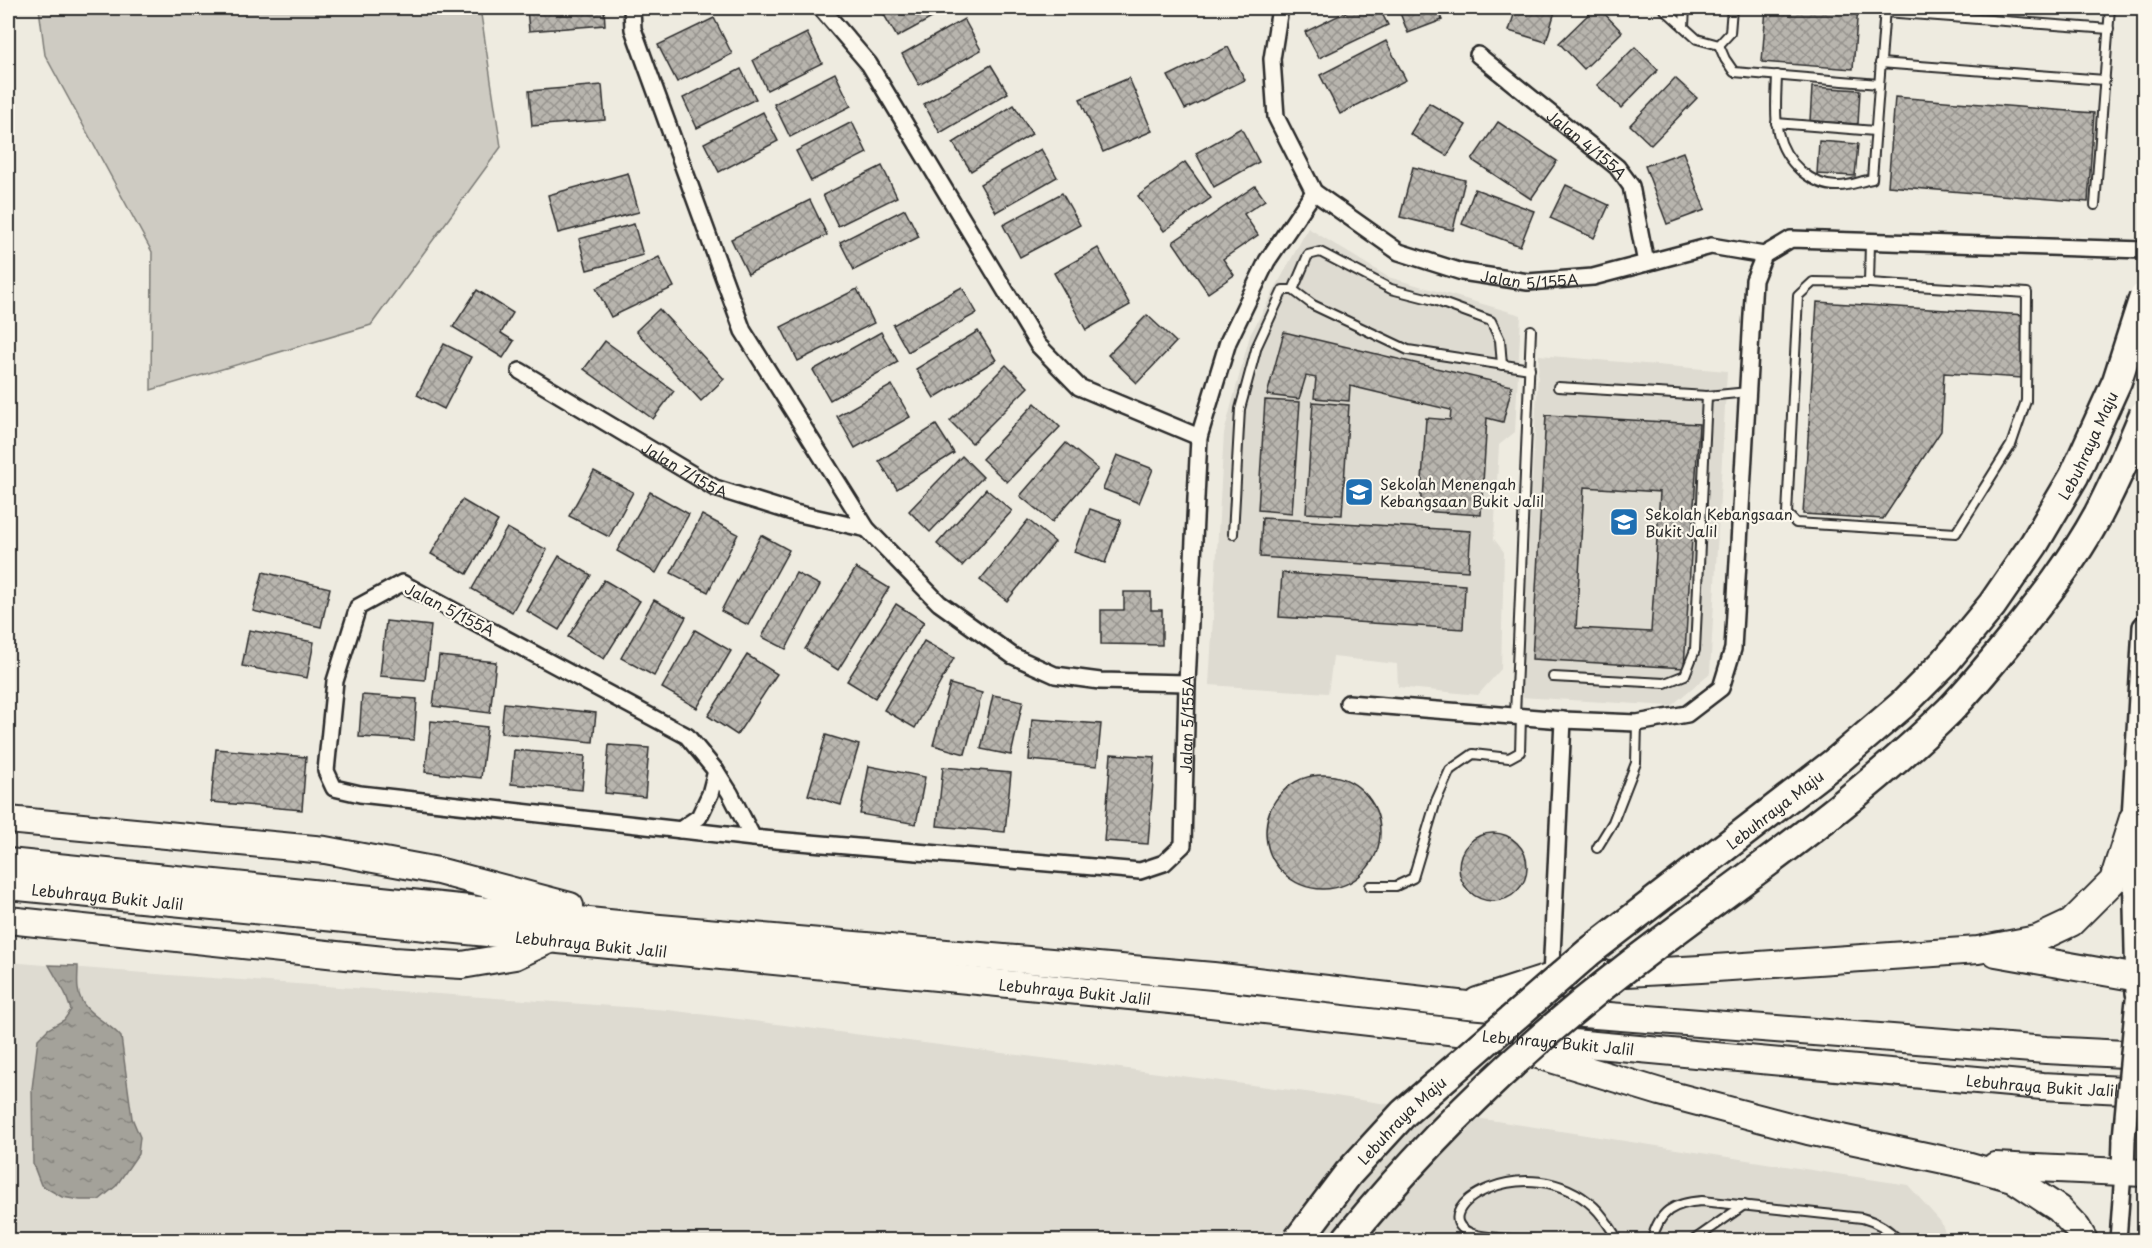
<svg xmlns="http://www.w3.org/2000/svg" width="2152" height="1248" font-family="'Playpen Sans',sans-serif">
<style>
.built{fill:#dedbd1}
.green{fill:#cecbc2;stroke:#7c7b76;stroke-width:1.5}
.water{fill:url(#water-ripples);stroke:#74726e;stroke-width:1.5}
.building{fill:url(#building-cross-hatch);stroke:#2b2b2b;stroke-width:1.5;fill-rule:evenodd}
.lines{fill:none;stroke-linecap:round;stroke-linejoin:round}
.service-casing{stroke:#2b2b2b;stroke-width:12}
.minor-casing{stroke:#2b2b2b;stroke-width:20}
.secondary-casing{stroke:#2b2b2b;stroke-width:26}
.trunk-casing{stroke:#2b2b2b;stroke-width:30}
.service{stroke:#fbf7ec;stroke-width:8}
.minor{stroke:#fbf7ec;stroke-width:15}
.secondary{stroke:#fbf7ec;stroke-width:21}
.trunk{stroke:#fbf7ec;stroke-width:26}
.secondary-bridge-casing{stroke:#2b2b2b;stroke-width:26;stroke-linecap:butt}
.motorway-bridge-casing{stroke:#2b2b2b;stroke-width:33;stroke-linecap:butt}
.secondary-bridge{stroke:#fbf7ec;stroke-width:21}
.motorway-bridge{stroke:#fbf7ec;stroke-width:28}
.labels{text-anchor:middle;dominant-baseline:central;stroke-width:4.5;stroke-linejoin:round;paint-order:stroke}
.street-label{font-size:15px;fill:#2b2b2b;stroke:#fbf7ec}
.poi-label{font-size:15px;fill:#2b2b2b;stroke:#fbf7ec;text-anchor:start}
</style>
<defs>
<pattern id="water-ripples" width="26" height="14" patternUnits="userSpaceOnUse" patternTransform="scale(1.5)"><rect width="26" height="14" fill="#a4a29a"/><path d="M2 4q2-2 4 0t4 0M15 11q2-2 4 0t4 0" fill="none" stroke="#86847e"/></pattern>
<pattern id="building-cross-hatch" width="8" height="8" patternUnits="userSpaceOnUse" patternTransform="scale(1.5)"><rect width="8" height="8" fill="#b8b5ae"/><path d="M0 0l8 8M0 8l8-8" fill="none" stroke="#96938e"/></pattern>
</defs>
<rect width="100%" height="100%" fill="#eeebe0"/>
<filter id="ink" filterUnits="userSpaceOnUse"><feTurbulence type="fractalNoise" baseFrequency=".0167" numOctaves="2"/><feDisplacementMap in="SourceGraphic" scale="12" xChannelSelector="R" yChannelSelector="G"/><feConvolveMatrix kernelMatrix="1 2 1 2 8 2 1 2 1" color-interpolation-filters="sRGB"/></filter>
<g filter="url(#ink)">
<g class="built">
<path d="M1308,228L1388,277L1521,315L1515,432L1499,445L1494,539L1504,552L1501,669L1478,695L1398,687L1397,664L1333,657L1328,693L1209,685L1224,433L1250,335Z"/>
<path d="M1539,355L1727,371L1710,673L1671,706L1520,697Z"/>
<path d="M8,962L169,975L668,1010L1329,1095L1908,1185L1941,1222L1948,1240H8Z"/>
</g>
<path class="green" d="M39,8H480L501,147L371,325L151,390L152,252L45,55Z"/>
<path class="water" d="M49,965L78,966C78,973 77,982 78,989C81,1014 107,1020 121,1037L132,1118L140,1137L138,1154L116,1186L99,1200H80L62,1197L41,1185L33,1164L32,1089L38,1039L48,1029L64,1020L71,1010L65,993Z"/>
<g class="building">
<path d="M527,8H604L605,25L529,31Z"/>
<path d="M880,8H950L897,37Z"/>
<path d="M1349,8H1379L1388,25L1319,58L1305,32L1350,10Z"/>
<path d="M1398,8H1437L1442,20L1408,33Z"/>
<path d="M1516,8H1556L1546,42L1509,31Z"/>
<path d="M1595,8H1599L1622,32L1584,69L1559,43Z"/>
<path d="M1766,8H1858L1853,69L1762,62Z"/>
<path d="M714,18L732,54L677,82L658,45Z"/>
<path d="M964,19L981,50L919,85L902,54Z"/>
<path d="M807,33L822,63L767,90L753,60Z"/>
<path d="M1386,41L1406,80L1340,114L1320,75Z"/>
<path d="M1228,47L1245,80L1185,109L1168,76Z"/>
<path d="M1635,47L1658,70L1621,108L1597,85Z"/>
<path d="M991,65L1008,93L940,133L924,104Z"/>
<path d="M741,69L756,99L697,128L683,98Z"/>
<path d="M835,73L851,106L790,137L774,104Z"/>
<path d="M1129,78L1152,131L1103,152L1080,99Z"/>
<path d="M1675,78L1697,98L1651,145L1630,125Z"/>
<path d="M602,85L605,120L532,126L529,91Z"/>
<path d="M1812,87L1860,90L1858,124L1810,121Z"/>
<path d="M1895,97L2094,113L2088,202L1888,186Z"/>
<path d="M1429,103L1466,125L1447,156L1410,134Z"/>
<path d="M1014,105L1032,134L971,171L953,143Z"/>
<path d="M763,112L778,141L719,172L704,143Z"/>
<path d="M852,122L867,153L811,181L796,151Z"/>
<path d="M1498,122L1557,161L1531,199L1472,160Z"/>
<path d="M1241,128L1259,162L1214,187L1196,153Z"/>
<path d="M1819,141L1858,144L1855,176L1817,174Z"/>
<path d="M1041,149L1057,177L996,212L980,184Z"/>
<path d="M1683,152L1705,210L1667,224L1645,166Z"/>
<path d="M1185,162L1211,198L1164,231L1138,196Z"/>
<path d="M882,166L897,197L838,226L823,195Z"/>
<path d="M1413,167L1465,180L1453,230L1400,217Z"/>
<path d="M628,173L639,212L558,233L548,195Z"/>
<path d="M1566,185L1609,205L1594,238L1550,218Z"/>
<path d="M1255,186L1265,200L1244,214L1258,235L1223,259L1234,275L1208,293L1173,242Z"/>
<path d="M1475,189L1534,211L1520,246L1462,224Z"/>
<path d="M1062,193L1080,225L1020,257L1003,225Z"/>
<path d="M810,200L827,235L748,274L731,239Z"/>
<path d="M905,209L919,237L854,270L840,242Z"/>
<path d="M634,224L643,255L587,270L579,239Z"/>
<path d="M1098,248L1130,305L1086,330L1054,273Z"/>
<path d="M659,257L674,287L611,317L596,288Z"/>
<path d="M962,287L977,313L908,352L893,325Z"/>
<path d="M857,289L874,323L798,361L781,327Z"/>
<path d="M477,290L513,313L501,333L514,341L503,358L453,327Z"/>
<path d="M1817,302L2026,315L2022,378L1944,373L1941,431L1883,519L1803,514Z"/>
<path d="M659,309L724,379L701,401L636,331Z"/>
<path d="M1147,315L1176,342L1137,383L1108,355Z"/>
<path d="M978,331L996,360L934,398L916,369Z"/>
<path d="M881,332L898,362L830,400L813,370Z"/>
<path d="M1284,332L1512,386L1503,422L1487,418L1481,515L1420,511L1426,418L1450,420L1451,410L1350,386L1349,401L1314,398L1316,378L1306,376L1299,399L1267,395Z"/>
<path d="M605,341L674,391L653,419L584,369Z"/>
<path d="M444,344L471,357L444,409L417,395Z"/>
<path d="M1006,365L1028,387L972,443L950,421Z"/>
<path d="M892,385L910,417L855,448L837,416Z"/>
<path d="M1265,400L1300,402L1292,513L1258,510Z"/>
<path d="M1313,402L1349,405L1342,515L1306,513Z"/>
<path d="M1035,403L1060,427L1007,482L982,459Z"/>
<path d="M1546,415L1699,424L1684,668L1532,659ZM1584,487L1660,492L1651,632L1576,628Z"/>
<path d="M936,425L954,453L897,489L879,461Z"/>
<path d="M1066,443L1098,469L1052,522L1020,496Z"/>
<path d="M1117,455L1153,469L1139,503L1103,489Z"/>
<path d="M962,456L983,477L930,532L909,511Z"/>
<path d="M594,471L633,492L609,537L569,516Z"/>
<path d="M986,489L1012,511L962,566L937,544Z"/>
<path d="M650,492L689,514L656,573L617,551Z"/>
<path d="M462,500L498,521L467,574L431,554Z"/>
<path d="M1090,509L1121,520L1105,563L1074,552Z"/>
<path d="M702,515L738,534L708,592L671,573Z"/>
<path d="M1262,518L1471,531L1468,571L1260,557Z"/>
<path d="M1028,520L1055,542L1007,601L980,580Z"/>
<path d="M507,528L547,550L512,612L472,589Z"/>
<path d="M761,535L789,550L748,625L721,611Z"/>
<path d="M559,556L591,575L559,630L527,611Z"/>
<path d="M856,568L889,588L838,670L805,649Z"/>
<path d="M263,572L330,588L321,627L253,611Z"/>
<path d="M796,573L820,585L786,649L762,637Z"/>
<path d="M1282,573L1465,585L1463,629L1279,617Z"/>
<path d="M604,580L640,601L604,659L568,637Z"/>
<path d="M1124,592H1151V610H1162V645L1101,644V610H1124Z"/>
<path d="M654,600L686,617L654,676L621,658Z"/>
<path d="M896,604L924,622L875,698L847,681Z"/>
<path d="M386,621L431,626L425,680L380,676Z"/>
<path d="M249,630L314,642L307,678L242,666Z"/>
<path d="M695,630L731,651L697,708L662,688Z"/>
<path d="M924,641L954,658L915,728L884,710Z"/>
<path d="M747,655L777,674L737,735L708,716Z"/>
<path d="M439,656L496,662L490,713L433,706Z"/>
<path d="M950,684L982,693L965,754L933,745Z"/>
<path d="M362,695L417,699L414,740L359,737Z"/>
<path d="M993,695L1023,701L1011,755L981,749Z"/>
<path d="M504,703L596,713L593,742L501,733Z"/>
<path d="M1032,719L1101,724L1097,766L1029,760Z"/>
<path d="M431,721L487,727L481,778L425,772Z"/>
<path d="M826,735L859,745L841,805L808,795Z"/>
<path d="M609,745L649,748L645,797L605,793Z"/>
<path d="M216,749L306,757L302,810L211,802Z"/>
<path d="M514,750L585,756L582,790L511,784Z"/>
<path d="M1111,754L1155,757L1148,844L1104,841Z"/>
<path d="M869,766L925,777L916,824L860,814Z"/>
<path d="M943,767L1011,773L1005,832L937,826Z"/>
<circle cx="1323" cy="832" r="57"/>
<circle cx="1493" cy="867" r="34"/>
</g>
<g class="lines">
<g class="service-casing">
<g id="service">
<path d="M1663,8L1697,39L1719,45L1730,33L1732,8"/>
<path d="M1885,12L2109,29"/>
<path d="M1684,26L1685,8"/>
<path d="M1719,45L1725,59L1734,72L1879,84"/>
<path d="M1880,63L2105,80"/>
<path d="M1777,75C1776,113 1770,143 1801,171C1812,180 1824,187 1839,186C1850,186 1861,181 1872,179L1885,8"/>
<path d="M1776,123L1875,131"/>
<path d="M2095,205L2110,8"/>
<path d="M1813,282L1869,283L2027,293L2026,401L2011,445L1956,533L1796,523L1787,514L1798,296Z"/>
<path d="M1869,283L1870,242"/>
<path d="M1293,290L1308,255L1320,252L1391,289L1434,300L1491,321L1500,340L1502,365"/>
<path d="M1558,387L1707,396L1748,392"/>
<path d="M1233,534L1240,409L1257,346L1283,290H1293L1313,305L1408,350L1530,369"/>
<path d="M1553,677L1665,683L1685,675L1695,650L1707,396"/>
<path d="M1515,715L1531,330"/>
<path d="M1597,848L1613,822L1636,763L1637,723"/>
<path d="M1370,886H1396L1413,878L1436,801L1450,770L1473,754L1509,758L1520,752L1521,716"/>
<path d="M1533,1240C1517,1239 1483,1239 1470,1233C1421,1211 1527,1145 1594,1207C1604,1216 1611,1229 1618,1240"/>
<path d="M1652,1240C1659,1211 1673,1203 1702,1201L1862,1218C1877,1222 1888,1228 1898,1240"/>
<path d="M1694,1240L1744,1205"/>
</g>
</g>
<g class="minor-casing">
<g id="minor">
<path d="M632,8L633,29L743,331L867,529L939,603L1013,656L1055,675L1100,681L1187,683"/>
<path d="M821,8L869,64L1038,345L1079,387L1199,437"/>
<path id="s1" d="M1280,8L1272,59L1276,117L1314,192L1399,252L1462,272L1528,282L1593,277L1711,246L1764,255"/>
<path id="s2" d="M1478,55L1617,167L1631,186L1646,263"/>
<path id="s3" d="M520,371L715,488L795,513L867,529"/>
<path d="M1348,703L1563,720L1637,723L1687,714L1721,688L1733,649L1754,280L1764,255L1791,239L2144,250"/>
<path d="M680,830L699,817L710,794L716,771"/>
<path id="s4" d="M753,838L730,793L716,771L687,736L402,583L358,607L335,681L326,771L334,788L360,794L753,838L1140,871L1164,863L1183,845L1187,683L1199,437L1228,342L1267,261L1314,192"/>
<path d="M1551,977L1563,720"/>
<path d="M2118,1240L2123,1172"/>
</g>
</g>
<g class="secondary-casing">
<g id="secondary">
<path d="M2137,993L2133,818L2144,627"/>
<path d="M2123,1172L2124,1138"/>
</g>
</g>
<g class="trunk-casing">
<g id="trunk">
<path d="M8,820L325,850L438,871L570,906"/>
<path d="M8,862L648,927L1213,976L1467,1005L2046,1050L2144,1055"/>
<path id="s5" d="M8,886L1211,1004L1466,1033L2042,1086L2144,1091"/>
<path d="M8,920L393,961L462,965L515,956L547,941"/>
<path d="M1996,953L2144,979"/>
<path d="M1477,1001L1551,977L1701,969L1978,950L2037,939L2071,923L2113,881L2133,818"/>
<path d="M1518,1049L1660,1092L1808,1131L1963,1164L2012,1178L2059,1209L2077,1228L2084,1240"/>
<path d="M1995,1166L2144,1173"/>
</g>
</g>
<use href="#service" class="service"/>
<use href="#minor" class="minor"/>
<use href="#secondary" class="secondary"/>
<use href="#trunk" class="trunk"/>
<g class="secondary-bridge-casing">
<path id="secondary-bridge" d="M2124,1138L2137,1000"/>
</g>
<g class="motorway-bridge-casing">
<g id="motorway-bridge">
<path id="s6" d="M1298,1240L1348,1174L1404,1113L1589,952L1839,759L1902,705L1945,662L1992,605L2034,544L2074,476L2117,381L2144,297"/>
<path d="M1346,1240C1430,1137 1521,1049 1626,968C1735,884 1852,807 1950,710C1970,689 1989,666 2007,644C2040,603 2073,561 2098,515C2115,482 2130,448 2144,414"/>
</g>
</g>
<use href="#secondary-bridge" class="secondary-bridge"/>
<use href="#motorway-bridge" class="motorway-bridge"/>
</g>
</g>
<defs>
<g id="school-square" transform="scale(1.5)"><rect x="-9" y="-9" width="18" height="18" rx="4" fill="#1f6fb2" stroke="#fbf7ec"/><path d="M0-5L7-2L0 1L-7-2ZM-4 1L0 2.5L4 1V4Q0 6-4 4Z" fill="#fff"/></g>
</defs>
<g fill-rule="evenodd">
<use href="#school-square" x="1359" y="492"/>
<use href="#school-square" x="1624" y="522"/>
</g>
<g class="labels">
<g class="street-label">
<text stroke="none"><textPath href="#s2" startOffset="141">Jalan 4/155A</textPath></text>
<text stroke="none"><textPath href="#s1" startOffset="432">Jalan 5/155A</textPath></text>
<text stroke="none"><textPath href="#s6" startOffset="1131">Lebuhraya Maju</textPath></text>
<text stroke="none"><textPath href="#s3" startOffset="192">Jalan 7/155A</textPath></text>
<text transform="translate(450 609) rotate(27)">Jalan 5/155A</text>
<text stroke="none"><textPath href="#s4" startOffset="1665">Jalan 5/155A</textPath></text>
<text stroke="none"><textPath href="#s6" startOffset="645">Lebuhraya Maju</textPath></text>
<text stroke="none"><textPath href="#s5" startOffset="100">Lebuhraya Bukit Jalil</textPath></text>
<text stroke="none"><textPath href="#s5" startOffset="586">Lebuhraya Bukit Jalil</textPath></text>
<text stroke="none"><textPath href="#s5" startOffset="1072">Lebuhraya Bukit Jalil</textPath></text>
<text stroke="none"><textPath href="#s5" startOffset="1558">Lebuhraya Bukit Jalil</textPath></text>
<text stroke="none"><textPath href="#s5" startOffset="2044">Lebuhraya Bukit Jalil</textPath></text>
<text stroke="none"><textPath href="#s6" startOffset="159">Lebuhraya Maju</textPath></text>
</g>
<g class="poi-label">
<text x="1380" y="483">Sekolah Menengah<tspan x="1380" dy="17">Kebangsaan Bukit Jalil</tspan></text>
<text x="1645" y="513">Sekolah Kebangsaan<tspan x="1645" dy="17">Bukit Jalil</tspan></text>
</g>
</g>
<rect width="2152" height="1248" fill="none" stroke="#fbf7ec" stroke-width="30"/>
<rect x="15" y="15" width="2122" height="1218" fill="none" stroke="#2b2b2b" stroke-width="2" filter="url(#ink)"/>
</svg>
